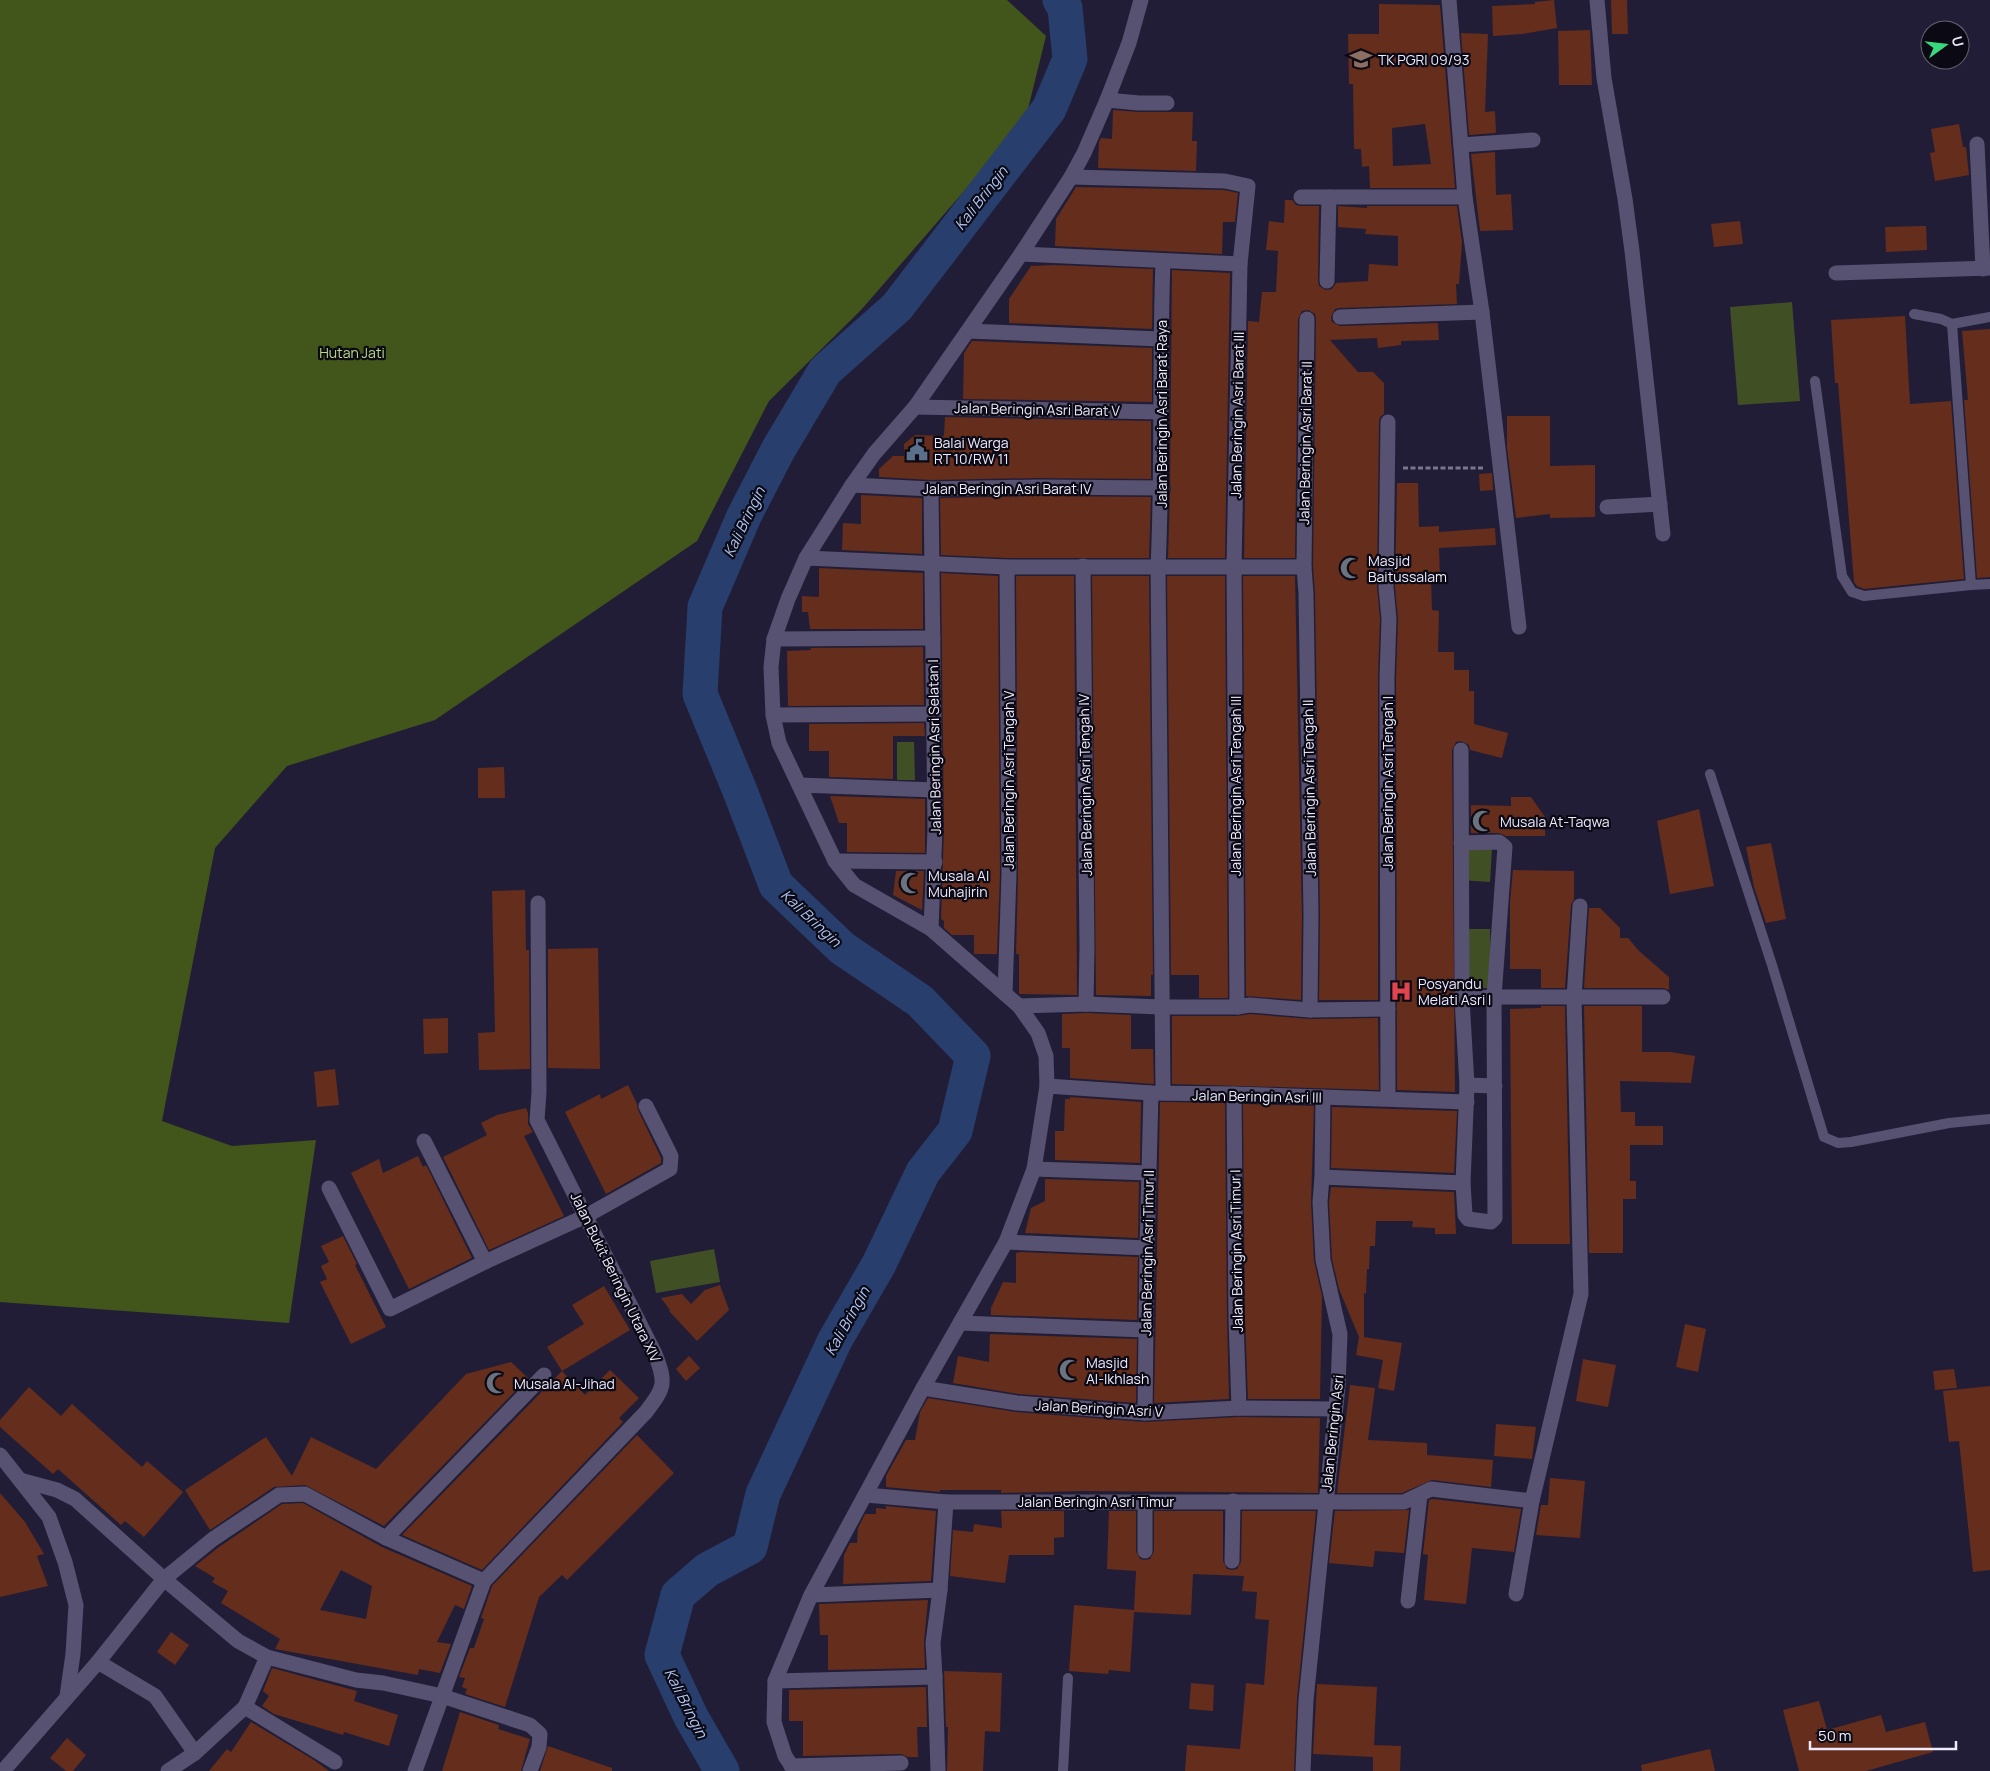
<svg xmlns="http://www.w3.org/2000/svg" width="1990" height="1771" font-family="Manrope,sans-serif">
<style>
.green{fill:#414f25}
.forest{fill:#42551a}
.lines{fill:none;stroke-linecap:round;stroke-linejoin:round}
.river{stroke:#283e6d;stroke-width:35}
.building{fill:#652d1b;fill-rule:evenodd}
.path{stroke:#7a778d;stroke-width:3;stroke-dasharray:5 2.5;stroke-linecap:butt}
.lane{stroke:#575271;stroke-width:10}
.street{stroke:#575271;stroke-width:15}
.labels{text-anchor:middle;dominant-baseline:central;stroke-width:4.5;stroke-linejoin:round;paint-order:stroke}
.poi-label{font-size:14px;fill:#edebfd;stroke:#0b0914;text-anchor:start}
.park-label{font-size:14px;fill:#bddc86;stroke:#0b0914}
.street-label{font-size:14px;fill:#edebfd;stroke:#0b0914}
.water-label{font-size:15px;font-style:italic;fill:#afc6f4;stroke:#0b0914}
</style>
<rect width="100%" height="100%" fill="#221d37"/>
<g class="green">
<path d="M1792,302L1800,401L1738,405L1730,307Z"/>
<path d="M897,742H914L915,780H897Z"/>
<path d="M1463,847L1492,849L1490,882L1461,880Z"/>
<path d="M1465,929H1490L1491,988H1466Z"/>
<path d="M714,1249L720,1282L656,1293L650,1261Z"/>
</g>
<path class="forest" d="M0,0H1007L1046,36L1025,121L861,310L769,401L697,541L435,720L287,766L215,848L162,1121L232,1146L316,1140L289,1323L0,1302Z"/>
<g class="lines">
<path class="river" d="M722,1771L691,1717L662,1655L678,1595L707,1570L750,1547L763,1494L835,1340L879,1264L923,1172L955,1131L973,1056L920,1001L842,948L776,885L740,791L700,694L705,607L744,516L778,450L825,371L897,307L1049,109L1070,59L1065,8L1060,0"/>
</g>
<g class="building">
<path d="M1554,0L1557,28L1522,34L1493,36L1492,6L1535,4V2Z"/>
<path d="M1611,0H1627L1628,34H1612Z"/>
<path d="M1379,4L1440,5L1455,188H1370L1369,166L1362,167L1361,149H1354L1353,84H1349L1348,34H1379ZM1425,124L1431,164L1393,166L1392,128Z"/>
<path d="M1590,30L1592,85H1559L1558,31Z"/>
<path d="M1461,33L1488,34L1485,112L1495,111L1496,132L1495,133L1469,135Z"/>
<path d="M1113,110L1139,112H1193L1192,141H1197L1196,171L1098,168L1099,142L1101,138L1112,139Z"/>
<path d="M1959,124L1963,147H1966L1969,175L1935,181L1930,153L1935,152L1931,129Z"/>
<path d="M1495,152L1496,195L1511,194L1513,230L1480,231L1471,154Z"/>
<path d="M1076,187L1224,190L1238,193L1235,222H1223L1222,254L1055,246L1056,219Z"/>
<path d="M1285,200H1292L1296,205L1301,206H1319L1318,281L1319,286L1326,290L1332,289L1336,283L1368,281L1369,264L1398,266V236L1365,234L1366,229L1338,227V206L1367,208V206H1457L1462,242L1459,284H1456L1457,304L1340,308L1335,309L1331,317L1332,322L1340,326L1438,323L1439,340L1401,341V345L1378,348L1377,338L1330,340L1358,372H1373L1384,383V414L1380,417L1379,422L1377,587L1380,619L1378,677V1000H1319L1320,915L1315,594L1313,567L1316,319L1315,314L1308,310L1302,311L1298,319L1295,558H1244L1248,321L1259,322L1262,292H1276L1278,251L1266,250L1269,221L1284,223Z"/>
<path d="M1740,221L1743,244L1714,247L1711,224Z"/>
<path d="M1926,226L1927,250L1886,252L1885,227Z"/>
<path d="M1055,265L1153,269L1152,329L1009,323V299L1031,266Z"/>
<path d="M1172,270L1230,273L1225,558H1168L1170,493L1171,489L1170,483Z"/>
<path d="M1905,316L1910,404L1951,401L1964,579L1864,589L1857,586L1854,582L1838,383H1835L1831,320Z"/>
<path d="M1990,329V577L1977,578L1964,400H1968L1962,331Z"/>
<path d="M972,341L1152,348V402L963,399L964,353Z"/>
<path d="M1507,416H1550V466L1595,465V517L1550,518V514L1516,518L1507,448Z"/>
<path d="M945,417L1151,421V479L1038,478L931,480L879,477V469L893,456H904V444L915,435L944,436Z"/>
<path d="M1492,473L1493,490L1480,491L1479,474Z"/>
<path d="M1397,483H1418L1419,527L1439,526V532L1495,528L1496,545L1439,548L1440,579H1431L1432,610L1439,611L1438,652H1454V670H1469V691H1474V724L1508,733L1502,758L1470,750L1469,745L1461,741L1456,742L1452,750L1455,1092L1397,1090L1396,677L1398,619L1395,587Z"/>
<path d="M861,495L922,498V554L842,550L843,523L861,524Z"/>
<path d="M1038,496L1151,497L1149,558H1007L941,555L940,498Z"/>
<path d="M819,568L923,573V629H810L808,612H802V596L819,597Z"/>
<path d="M941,573L998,576L1000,874L997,954H974V935H952L944,928V921L941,919L944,829Z"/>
<path d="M1016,576H1074L1077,995L1019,994V954H1016L1018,874Z"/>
<path d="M1092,576H1149L1153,975H1151V996L1096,995Z"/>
<path d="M1167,576H1225L1228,998H1199V975H1171Z"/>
<path d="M1243,576H1295L1302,915L1301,1000L1246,996Z"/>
<path d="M923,647L924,705L788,706L787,651L811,650L810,648Z"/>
<path d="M924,723L925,736H893V779L829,777V751H809V724Z"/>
<path d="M504,767L505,798H478V768Z"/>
<path d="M830,796L925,799V853L847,852V823H839Z"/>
<path d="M1511,797H1531L1545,817V836H1506L1499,833H1471V805L1511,806Z"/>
<path d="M1699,809L1714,886L1670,894L1657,821Z"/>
<path d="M1771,843L1786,919L1766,923L1754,887L1746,847Z"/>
<path d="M1513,870L1574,871V899L1571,905L1565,988H1541V969H1510V902Z"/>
<path d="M896,871H924L922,910L893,895Z"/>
<path d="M525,890L526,950H529L530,1069L479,1070L478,1033L495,1032L492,891Z"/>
<path d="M1589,908H1600L1620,928V938H1628L1639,951L1669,977V990L1663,988H1584Z"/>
<path d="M598,948L600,1069L548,1068V949Z"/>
<path d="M1541,1006H1565L1570,1244H1512L1510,1009L1541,1008Z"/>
<path d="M1584,1006H1642V1052H1671L1695,1056L1691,1083L1620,1081L1621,1112H1635V1126H1663V1145H1630V1181H1636V1199H1623V1253H1589Z"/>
<path d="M1086,1013L1131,1015V1049H1153L1154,1084L1070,1078V1048H1062V1014Z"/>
<path d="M1250,1014L1310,1019L1378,1018L1379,1090L1172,1084V1016H1237Z"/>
<path d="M448,1018V1053L424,1054L423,1019Z"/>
<path d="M335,1069L339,1105L317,1107L314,1072Z"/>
<path d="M628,1085L637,1104L638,1110L661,1158V1163L606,1194L565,1112L600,1094L601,1099Z"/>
<path d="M1070,1097L1141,1102L1140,1163L1055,1160V1131H1064L1065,1099H1070Z"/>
<path d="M1160,1102L1225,1103L1227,1319L1229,1399L1154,1403Z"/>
<path d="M1243,1104L1314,1106L1311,1202L1314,1261L1322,1296L1320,1399H1248L1245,1319Z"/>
<path d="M1332,1107L1457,1111L1454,1173L1331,1168Z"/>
<path d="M526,1108L528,1113V1124L533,1132L524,1136L564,1216L489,1250L443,1157L487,1135L481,1123L497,1115Z"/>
<path d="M418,1156L423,1167L426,1165L472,1258L409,1289L351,1173L379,1159L383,1173Z"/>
<path d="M1045,1179L1139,1182L1138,1238L1025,1233L1031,1208L1045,1201Z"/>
<path d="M1331,1187L1454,1192L1456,1234H1435V1228L1412,1227L1413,1221H1376L1375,1246H1370L1369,1269H1367L1366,1294L1364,1293V1337L1402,1343L1394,1391L1378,1388L1383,1360L1356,1355L1359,1337L1339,1289L1332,1259L1329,1202Z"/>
<path d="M343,1236L357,1264L355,1265L386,1327L351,1344L320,1282L327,1279L321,1266L329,1262L321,1246Z"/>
<path d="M1021,1252L1138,1257L1137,1320L991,1315V1308L1003,1282L1016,1283V1253Z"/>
<path d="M720,1285L729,1310L697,1341L669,1311L670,1310L661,1298L682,1294L691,1304L705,1290Z"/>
<path d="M604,1286L630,1330L562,1371L547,1347L584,1324L572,1305Z"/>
<path d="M1685,1324L1706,1329L1698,1372L1676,1367Z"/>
<path d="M990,1334L1137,1339L1136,1403L1018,1394L953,1383L958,1356L989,1362Z"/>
<path d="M689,1356L700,1368L686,1381L676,1369Z"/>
<path d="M1583,1359L1616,1365L1608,1407L1576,1401Z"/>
<path d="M511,1362L528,1378L384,1526L305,1485L274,1487L210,1530L185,1490L266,1437L292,1476L311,1437L376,1469L466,1374Z"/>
<path d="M1954,1369L1957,1388L1935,1390L1933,1371Z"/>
<path d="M610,1370L639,1398L619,1418L623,1422L482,1570L402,1535L562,1371L585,1395Z"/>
<path d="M1350,1385L1375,1388L1368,1440L1427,1443V1455L1493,1460L1491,1487L1432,1480L1402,1493H1337Z"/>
<path d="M1990,1386V1570L1973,1572L1959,1441L1949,1442L1943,1391Z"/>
<path d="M29,1387L61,1416L72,1404L142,1467L147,1461L183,1492L144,1537L125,1521L121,1525L58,1469L53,1474L0,1427V1420Z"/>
<path d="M928,1398L1016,1412L1144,1422L1239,1417L1320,1418L1318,1493L1081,1491L1001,1493V1490H940V1492L886,1487V1476L906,1440H915L920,1412Z"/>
<path d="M1496,1424L1536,1427L1532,1459L1494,1456Z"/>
<path d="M637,1435L674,1473L567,1580L562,1575L539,1597L505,1707L465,1694L467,1689L462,1687L465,1678L459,1677L470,1648H474L484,1619L481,1618L492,1586Z"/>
<path d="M1550,1478L1585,1481L1580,1538L1536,1535L1541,1505H1548Z"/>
<path d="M0,1493L25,1522L44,1554L37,1556L48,1586L0,1597Z"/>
<path d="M1433,1499L1521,1509L1514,1552L1472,1548L1466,1604L1424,1600L1428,1555L1423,1554L1429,1500Z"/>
<path d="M303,1503L382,1547L472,1586L464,1609L455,1605L437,1642L451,1644L440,1673L419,1669L418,1675L275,1649L280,1639L221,1603L228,1591L212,1582L215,1578L195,1566L219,1547L282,1504ZM341,1570L372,1586L366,1619L320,1610Z"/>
<path d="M886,1506L936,1511L931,1581L843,1584L844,1555L850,1543H857L858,1528L865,1514H876V1508L886,1509Z"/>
<path d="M1409,1510L1404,1553L1375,1551L1373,1567L1329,1563L1335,1511Z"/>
<path d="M1001,1511H1064V1537L1054,1538V1555H1009L1005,1583L950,1576L953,1530L973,1532L974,1524L1002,1528Z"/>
<path d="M1109,1511H1136V1551L1140,1559L1145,1560L1150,1559L1154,1551V1511H1223V1561L1227,1569L1232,1570L1237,1569L1241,1562L1242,1511H1316L1297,1699L1294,1771H1185L1187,1745L1240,1749L1246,1683L1264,1685L1269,1620L1255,1619L1257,1592L1242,1591L1244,1576L1193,1574L1191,1615L1134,1612L1130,1672L1109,1670L1108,1674L1069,1671L1074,1605L1134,1610L1136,1571L1107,1569Z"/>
<path d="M928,1600L924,1642L925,1668L828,1670V1635H820L819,1604Z"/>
<path d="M171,1632L189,1645L175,1665L157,1652Z"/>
<path d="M272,1668L357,1691L354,1701L398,1715L389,1746L344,1732L343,1735L274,1714L262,1706L269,1696L263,1691Z"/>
<path d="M944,1671L1002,1673L1000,1732L985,1731L983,1771H947L948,1727H946Z"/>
<path d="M1191,1683L1214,1685L1213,1711L1189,1709Z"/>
<path d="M1317,1684L1377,1687L1374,1745L1401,1746L1400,1771H1373V1757L1313,1754Z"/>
<path d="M926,1687L927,1727H917L918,1757H908L901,1754L803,1756V1721H789V1690Z"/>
<path d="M1819,1701L1827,1730L1881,1715L1886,1732L1925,1722L1933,1752L1866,1771H1799L1783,1710Z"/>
<path d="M460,1712L499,1725L498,1729L530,1739L521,1771H442Z"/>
<path d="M251,1722L314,1760L329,1771H209L227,1749L231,1752Z"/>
<path d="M67,1738L86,1755L73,1771H66L50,1758Z"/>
<path d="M548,1746L612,1768V1771H540Z"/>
<path d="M1710,1749L1715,1771H1642L1641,1765Z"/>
</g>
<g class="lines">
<path class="path" d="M1403,468H1484"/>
<g class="lane">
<path d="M1914,314L1941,319L1952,324L1990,317"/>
<path d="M1952,324L1971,585L1990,584"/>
<path d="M1815,381L1842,576L1852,592L1864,596L1971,585"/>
<path d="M1710,774L1772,965L1824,1137L1838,1143L1851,1142L1949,1123L1990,1119"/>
<path d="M1063,1771L1068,1678"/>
</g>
<g class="street">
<path d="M1449,0L1465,197L1482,312L1519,627"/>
<path d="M1597,0L1604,78L1625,199L1632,251L1663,534"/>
<path d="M1107,100L1139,103H1167"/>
<path d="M1977,144L1983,269"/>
<path d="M1461,145L1533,140"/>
<path d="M1071,177L1225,181L1248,186L1240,264L1234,566L1237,1007"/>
<path d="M1301,197H1465"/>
<path d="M1021,254L1240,264"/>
<path d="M1836,273L1990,268"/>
<path d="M1327,281L1329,197"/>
<path d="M1340,317L1482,312"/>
<path d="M1307,319L1304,567L1306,594L1311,915L1310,1010"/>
<path d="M968,331L1160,339"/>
<path d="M915,407L1160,412"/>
<path d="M852,485L931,489L1038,487L1162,488"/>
<path d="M931,489L935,829L931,929"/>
<path d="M1607,507L1660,504"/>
<path d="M806,558L1007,567H1304"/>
<path d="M1083,566L1087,947L1086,1004"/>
<path d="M774,639L933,638"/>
<path d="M773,715L934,714"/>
<path d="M1461,750L1462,999L1467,1085L1463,1183"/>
<path d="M799,785L935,790"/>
<path d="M835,861L935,862"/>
<path d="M1005,994L1009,874L1007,567"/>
<path d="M1462,999L1494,997H1663"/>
<path d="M1019,1006L1086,1004L1161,1007H1237L1250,1005L1310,1010L1388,1009"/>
<path d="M1467,1085L1495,1086"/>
<path d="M1047,1086L1151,1093L1234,1094L1467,1102"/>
<path d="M1163,1092L1158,567C1163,465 1159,363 1163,261"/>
<path d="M1234,1094L1236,1319L1239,1408"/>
<path d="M1388,1098L1387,677L1389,619L1386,587L1388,422"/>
<path d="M424,1141L485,1262"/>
<path d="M1034,1169L1149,1173"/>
<path d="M1322,1177L1463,1183L1465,1215L1468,1219L1491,1222L1495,1218L1494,997L1505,847L1499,842L1461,843"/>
<path d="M329,1188L390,1309L485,1262L586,1216L670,1169L671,1156L646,1106"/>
<path d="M1006,1242L1147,1248"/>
<path d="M960,1323L1145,1330"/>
<path d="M923,1388L1017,1403L1145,1413L1239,1408L1335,1409"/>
<path d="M1145,1413L1147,1248L1151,1093"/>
<path d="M0,1455L49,1517L65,1562L76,1605L73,1654L67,1696"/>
<path d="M20,1480L57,1490L75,1499L164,1579L238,1641L267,1657L356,1680L383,1683L442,1696L530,1725L540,1734L539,1747L530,1771"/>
<path d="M866,1495L946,1502H1404L1431,1489L1532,1501L1581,1294L1574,998L1580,906"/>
<path d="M386,1538L544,1375"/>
<path d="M1145,1551V1502"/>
<path d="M1232,1561L1233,1501"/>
<path d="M1516,1594L1532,1501"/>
<path d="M811,1595L940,1590"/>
<path d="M1408,1601L1420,1495"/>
<path d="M98,1662L155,1696L195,1753"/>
<path d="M935,1677L938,1771"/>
<path d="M775,1681L935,1677L933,1643L940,1590L946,1502"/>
<path d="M245,1707L335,1762"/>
<path d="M791,1766L901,1763"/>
<path d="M3,1771L98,1662L164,1579L213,1539L279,1495L305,1494L386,1538L484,1581"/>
<path d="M168,1771L195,1753L245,1707L267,1657"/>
<path d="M415,1771L484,1581L646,1412C664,1388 667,1384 655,1354L537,1120L539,1092L538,903"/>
<path d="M795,1771L785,1756L774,1722L775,1681L811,1595L923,1388L1006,1242L1034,1169L1047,1086L1046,1056L1038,1033L1019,1006L931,929L854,885L835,861L779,743L773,715L771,667L774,639L788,599L806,558L852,485L874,454L915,407L1021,254L1071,177L1084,153L1107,100L1129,43L1141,0"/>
<path d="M1303,1771L1306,1700L1338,1386L1340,1334L1323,1260L1320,1202L1322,1177L1323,1097"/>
</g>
</g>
<defs>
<g id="school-bare" transform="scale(1.725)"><path d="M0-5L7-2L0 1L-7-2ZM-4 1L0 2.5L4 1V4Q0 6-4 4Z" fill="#8d6e63" stroke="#0b0914" stroke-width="2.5" paint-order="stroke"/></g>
<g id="civic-bare" transform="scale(1.725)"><path d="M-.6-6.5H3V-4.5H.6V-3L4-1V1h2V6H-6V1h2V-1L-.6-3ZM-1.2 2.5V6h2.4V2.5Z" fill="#5c6f8a" stroke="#0b0914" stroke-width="2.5" paint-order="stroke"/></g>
<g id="mosque-bare" transform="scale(1.725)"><path d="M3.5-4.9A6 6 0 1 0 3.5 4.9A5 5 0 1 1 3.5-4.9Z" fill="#6b7280" stroke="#0b0914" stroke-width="2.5" paint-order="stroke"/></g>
<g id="hospital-bare" transform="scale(1.725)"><path d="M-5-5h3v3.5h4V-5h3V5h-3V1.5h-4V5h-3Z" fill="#e0444e" stroke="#0b0914" stroke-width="2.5" paint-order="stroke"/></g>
</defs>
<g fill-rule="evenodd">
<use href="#school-bare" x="1361" y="59"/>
<use href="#civic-bare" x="917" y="450"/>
<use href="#mosque-bare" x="1351" y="568"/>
<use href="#mosque-bare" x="1483" y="821"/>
<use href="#mosque-bare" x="911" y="883"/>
<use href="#hospital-bare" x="1401" y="991"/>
<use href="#mosque-bare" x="1070" y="1370"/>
<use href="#mosque-bare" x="497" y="1383"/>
</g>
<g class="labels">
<g class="poi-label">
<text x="1378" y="59">TK PGRI 09/93</text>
<text x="934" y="442">Balai Warga<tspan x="934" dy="16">RT 10/RW 11</tspan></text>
<text x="1368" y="560">Masjid<tspan x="1368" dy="16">Baitussalam</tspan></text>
<text x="1500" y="821">Musala At-Taqwa</text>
<text x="928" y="875">Musala Al<tspan x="928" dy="16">Muhajirin</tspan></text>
<text x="1418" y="983">Posyandu<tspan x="1418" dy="16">Melati Asri I</tspan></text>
<text x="1086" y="1362">Masjid<tspan x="1086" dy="16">Al-Ikhlash</tspan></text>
<text x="514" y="1383">Musala Al-Jihad</text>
</g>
<g class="park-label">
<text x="352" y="352">Hutan Jati</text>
</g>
<g class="street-label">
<text transform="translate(1037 409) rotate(1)">Jalan Beringin Asri Barat V</text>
<text transform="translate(1161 414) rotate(-90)">Jalan Beringin Asri Barat Raya</text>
<text transform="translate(1237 415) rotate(-89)">Jalan Beringin Asri Barat III</text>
<text transform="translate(1305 443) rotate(-89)">Jalan Beringin Asri Barat II</text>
<text x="1007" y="488">Jalan Beringin Asri Barat IV</text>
<text transform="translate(934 747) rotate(-91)">Jalan Beringin Asri Selatan I</text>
<text transform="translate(1008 780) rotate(-90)">Jalan Beringin Asri Tengah V</text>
<text transform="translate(1387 783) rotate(-90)">Jalan Beringin Asri Tengah I</text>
<text transform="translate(1085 785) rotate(-91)">Jalan Beringin Asri Tengah IV</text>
<text transform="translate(1235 786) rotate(-90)">Jalan Beringin Asri Tengah III</text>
<text transform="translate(1309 788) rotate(-91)">Jalan Beringin Asri Tengah II</text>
<text transform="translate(1257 1096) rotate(1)">Jalan Beringin Asri III</text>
<text transform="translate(1236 1251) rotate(-91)">Jalan Beringin Asri Timur I</text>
<text transform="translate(1147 1253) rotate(-89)">Jalan Beringin Asri Timur II</text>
<text transform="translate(616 1277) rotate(64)">Jalan Bukit Beringin Utara XIV</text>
<text transform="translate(1099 1408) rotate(3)">Jalan Beringin Asri V</text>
<text transform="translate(1332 1433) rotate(-84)">Jalan Beringin Asri</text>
<text x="1096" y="1501">Jalan Beringin Asri Timur</text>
</g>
<g class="water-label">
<text transform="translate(981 198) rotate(-52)">Kali Bringin</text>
<text transform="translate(744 522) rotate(-64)">Kali Bringin</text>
<text transform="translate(811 918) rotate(43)">Kali Bringin</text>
<text transform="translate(847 1321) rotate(-61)">Kali Bringin</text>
<text transform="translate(686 1703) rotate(63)">Kali Bringin</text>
</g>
</g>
<g transform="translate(1945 45) rotate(75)"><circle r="24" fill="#0b0914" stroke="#656371"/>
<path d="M0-4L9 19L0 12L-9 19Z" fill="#39d87f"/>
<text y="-8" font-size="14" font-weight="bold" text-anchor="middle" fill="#edebfd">U</text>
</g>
<path d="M1810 1741v8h146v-8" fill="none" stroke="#edebfd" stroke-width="2.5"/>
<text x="1818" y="1741" font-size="15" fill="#edebfd" stroke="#0b0914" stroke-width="4" paint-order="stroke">50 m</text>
</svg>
